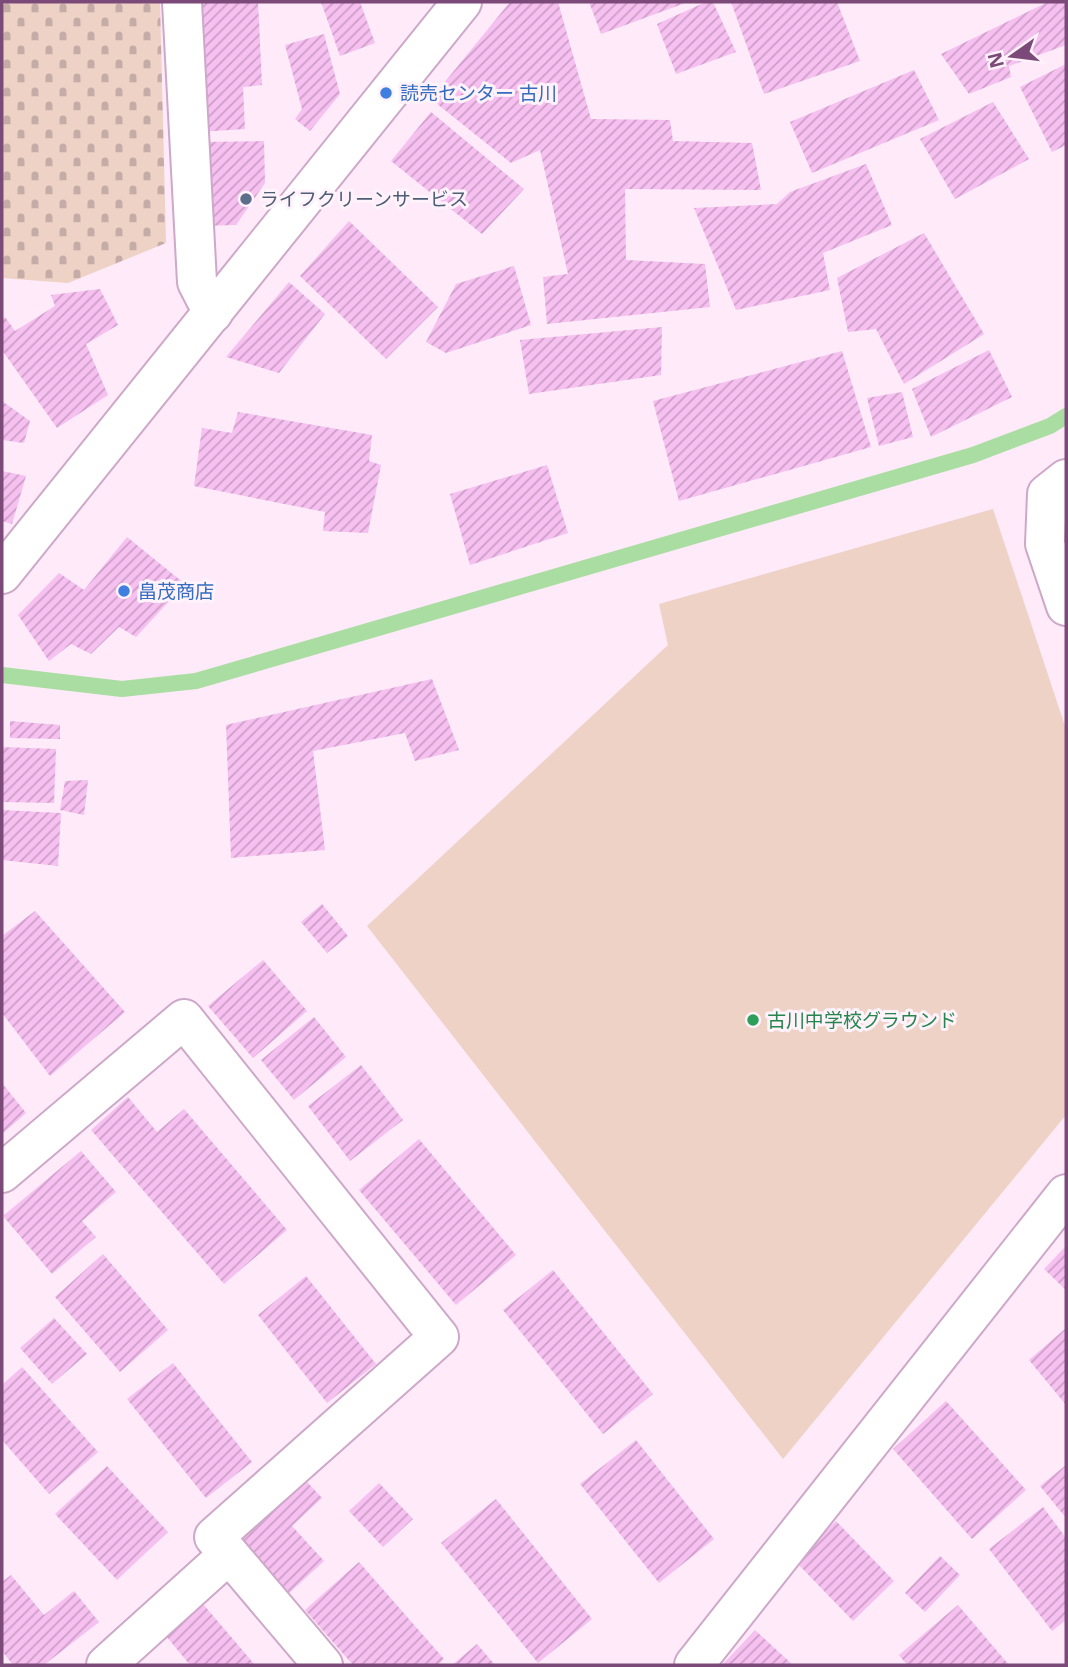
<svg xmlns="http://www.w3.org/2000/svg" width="1068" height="1667" font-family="'Noto Sans','Noto Sans JP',sans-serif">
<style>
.cemetery{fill:url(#cemetery-stones)}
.pitch{fill:#eed2c6}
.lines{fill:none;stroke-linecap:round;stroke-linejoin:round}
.stream{stroke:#aadda1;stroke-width:16}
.building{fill:url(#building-hatch)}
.street-casing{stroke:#cea8c9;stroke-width:42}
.street{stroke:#fff;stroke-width:38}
.shop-dot{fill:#3f7fe0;stroke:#fff2fb;stroke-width:2.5}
.service-dot{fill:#5c6f8a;stroke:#fff2fb;stroke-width:2.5}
.leisure-dot{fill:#2e9e5b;stroke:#fff2fb;stroke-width:2.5}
.labels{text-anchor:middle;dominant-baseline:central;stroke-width:6;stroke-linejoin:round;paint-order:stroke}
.shop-label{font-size:19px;fill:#366cbe;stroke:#fff2fb;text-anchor:start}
.service-label{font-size:19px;fill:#4e5e75;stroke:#fff2fb;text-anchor:start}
.leisure-label{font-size:19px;fill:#27864d;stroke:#fff2fb;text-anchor:start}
</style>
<defs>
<pattern id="cemetery-stones" width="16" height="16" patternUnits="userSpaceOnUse" patternTransform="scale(1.75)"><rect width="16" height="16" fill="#eed2c6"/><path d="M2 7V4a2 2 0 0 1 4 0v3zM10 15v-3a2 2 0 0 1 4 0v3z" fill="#c6aca6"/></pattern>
<pattern id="building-hatch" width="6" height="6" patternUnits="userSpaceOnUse" patternTransform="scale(1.75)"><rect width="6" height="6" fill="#f6c0f0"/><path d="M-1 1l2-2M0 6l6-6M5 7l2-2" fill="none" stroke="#cc9ec7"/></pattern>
</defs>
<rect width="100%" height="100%" fill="#feeaf8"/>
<path class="cemetery" d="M2,2H160L166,243L68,283L2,278Z"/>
<path class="pitch" d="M993,509L1066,729V1115L783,1459L367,926L668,645L659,604Z"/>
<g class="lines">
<path class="stream" d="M2,675L122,689L196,681L973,455L1050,426L1066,416"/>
</g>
<g class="building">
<path d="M192,2H258L262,85L243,87L245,129L199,132Z"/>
<path d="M321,2H360L375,43L340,56Z"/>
<path d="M510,2H558L591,119L670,120L673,141L752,143L761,190L625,189L626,260L705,264L710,307L547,324L543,277L568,274L540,150L511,163L431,99Z"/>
<path d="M589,2H688L601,34Z"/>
<path d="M706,2H713L736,52L676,74L657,24Z"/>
<path d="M731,2H837L860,61L764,94Z"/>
<path d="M1048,2H1066V45L1009,66L1011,77L969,94L941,54Z"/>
<path d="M324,34L340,94L310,131L295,119L302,109L285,45Z"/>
<path d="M1066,64V145L1052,152L1020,87Z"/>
<path d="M914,70L939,120L812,173L790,122Z"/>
<path d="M993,102L1029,159L955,199L920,139Z"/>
<path d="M431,112L524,189L482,234L391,161Z"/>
<path d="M264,141L265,183L236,225L203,226L201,142Z"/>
<path d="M866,164L892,225L823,253L830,290L736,310L694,208L777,204L790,192Z"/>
<path d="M349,221L438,307L386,359L300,276Z"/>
<path d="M924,233L984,334L904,384L876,329L848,332L837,278Z"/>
<path d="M514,266L531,325L446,353L426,342L456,284Z"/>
<path d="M289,282L325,314L279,373L226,357Z"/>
<path d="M100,289L118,325L86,344L108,395L57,428L2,350V320L5,317L15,331L55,306L51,295Z"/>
<path d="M662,327L661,375L529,394L520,340Z"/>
<path d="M989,350L1012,397L931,437L912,389Z"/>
<path d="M842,351L871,447L679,501L653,401Z"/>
<path d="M902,392L913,437L879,446L867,398Z"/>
<path d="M2,401L30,421L24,443L2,440Z"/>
<path d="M238,412L372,435L369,461L381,465L368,533L323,531L325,512L194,486L202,428L232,433Z"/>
<path d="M547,465L568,533L470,565L450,494Z"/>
<path d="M2,471L26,476L12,524L2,521Z"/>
<path d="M127,537L185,584L136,637L119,627L91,654L71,644L49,661L18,615L59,573L84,590Z"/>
<path d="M432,679L459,750L415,761L405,733L313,751L325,850L231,858L226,725Z"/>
<path d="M10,721L60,725V739L10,738Z"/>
<path d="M2,747L56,749L54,803L2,802Z"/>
<path d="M88,780L84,815L60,810L65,781Z"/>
<path d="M2,810L61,813L58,866L2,860Z"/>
<path d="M322,904L348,936L327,953L301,922Z"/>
<path d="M35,911L125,1012L50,1076L2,1013V936Z"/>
<path d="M263,960L307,1011L253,1058L208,1006Z"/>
<path d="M314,1017L346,1057L294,1100L261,1060Z"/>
<path d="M361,1065L403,1120L350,1161L308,1106Z"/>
<path d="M2,1083L26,1113L2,1134Z"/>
<path d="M128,1097L157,1132L184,1109L287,1230L224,1284L91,1130Z"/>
<path d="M419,1139L516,1255L456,1305L359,1190Z"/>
<path d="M81,1151L116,1192L82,1221L96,1237L52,1274L3,1216Z"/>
<path d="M1066,1246V1290L1044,1269Z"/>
<path d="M103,1254L168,1330L120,1372L55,1297Z"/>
<path d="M553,1270L653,1394L603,1434L503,1310Z"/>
<path d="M306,1276L376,1364L327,1403L258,1315Z"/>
<path d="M54,1318L87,1354L52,1384L20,1348Z"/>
<path d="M1066,1328V1405L1029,1360Z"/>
<path d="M173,1363L252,1462L206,1498L127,1399Z"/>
<path d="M22,1367L98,1452L49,1494L2,1440V1385Z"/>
<path d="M946,1401L1026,1490L972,1539L893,1449Z"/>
<path d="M636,1440L714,1539L659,1583L580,1484Z"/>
<path d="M1066,1465V1518L1040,1486Z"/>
<path d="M107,1466L168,1532L117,1580L55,1514Z"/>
<path d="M294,1468L322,1498L292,1526L324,1561L285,1597L225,1532Z"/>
<path d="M379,1483L413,1519L383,1547L349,1511Z"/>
<path d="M496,1499L592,1619L538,1663L441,1543Z"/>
<path d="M1043,1507L1066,1538V1620L1052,1631L989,1549Z"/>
<path d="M836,1521L894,1581L853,1621L795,1561Z"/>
<path d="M940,1556L960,1575L925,1612L905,1593Z"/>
<path d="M359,1562L444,1659L438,1665H353L305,1610Z"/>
<path d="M11,1575L44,1615L74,1591L99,1622L44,1665H13L2,1651V1582Z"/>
<path d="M203,1604L255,1665H190L166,1636Z"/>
<path d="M958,1605L1009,1665H907L899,1655Z"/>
<path d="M755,1630L793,1665H722Z"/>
<path d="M477,1644L495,1665H452Z"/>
</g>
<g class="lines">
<g class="street-casing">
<g id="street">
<path d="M182,2L197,282L213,313"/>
<path d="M1066,479L1047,494L1045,544L1066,606"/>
<path d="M2,574L462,2"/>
<path d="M2,1173L184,1019L439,1337L214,1537L229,1554"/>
<path d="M106,1665L229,1554L323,1665"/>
<path d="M694,1665L1066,1194"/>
</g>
</g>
<use href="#street" class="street"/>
</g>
<g class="shop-dot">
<circle cx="386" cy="93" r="7"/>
<circle cx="124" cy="591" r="7"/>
</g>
<circle class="service-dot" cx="246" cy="199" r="7"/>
<circle class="leisure-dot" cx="753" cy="1020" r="7"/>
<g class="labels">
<g class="shop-label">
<text x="400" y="93">読売センター 古川</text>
<text x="138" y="591">畠茂商店</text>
</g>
<g class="service-label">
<text x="260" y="199">ライフクリーンサービス</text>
</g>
<g class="leisure-label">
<text x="767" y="1020">古川中学校グラウンド</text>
</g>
</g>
<rect width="1068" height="1667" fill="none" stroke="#7c4a79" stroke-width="7"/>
<g transform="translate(1012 56) rotate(256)" stroke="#fff2fb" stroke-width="5" paint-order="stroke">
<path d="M0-5L12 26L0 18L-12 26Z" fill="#7c4a79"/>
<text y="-10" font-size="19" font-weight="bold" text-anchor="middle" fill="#7c4a79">N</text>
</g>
</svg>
